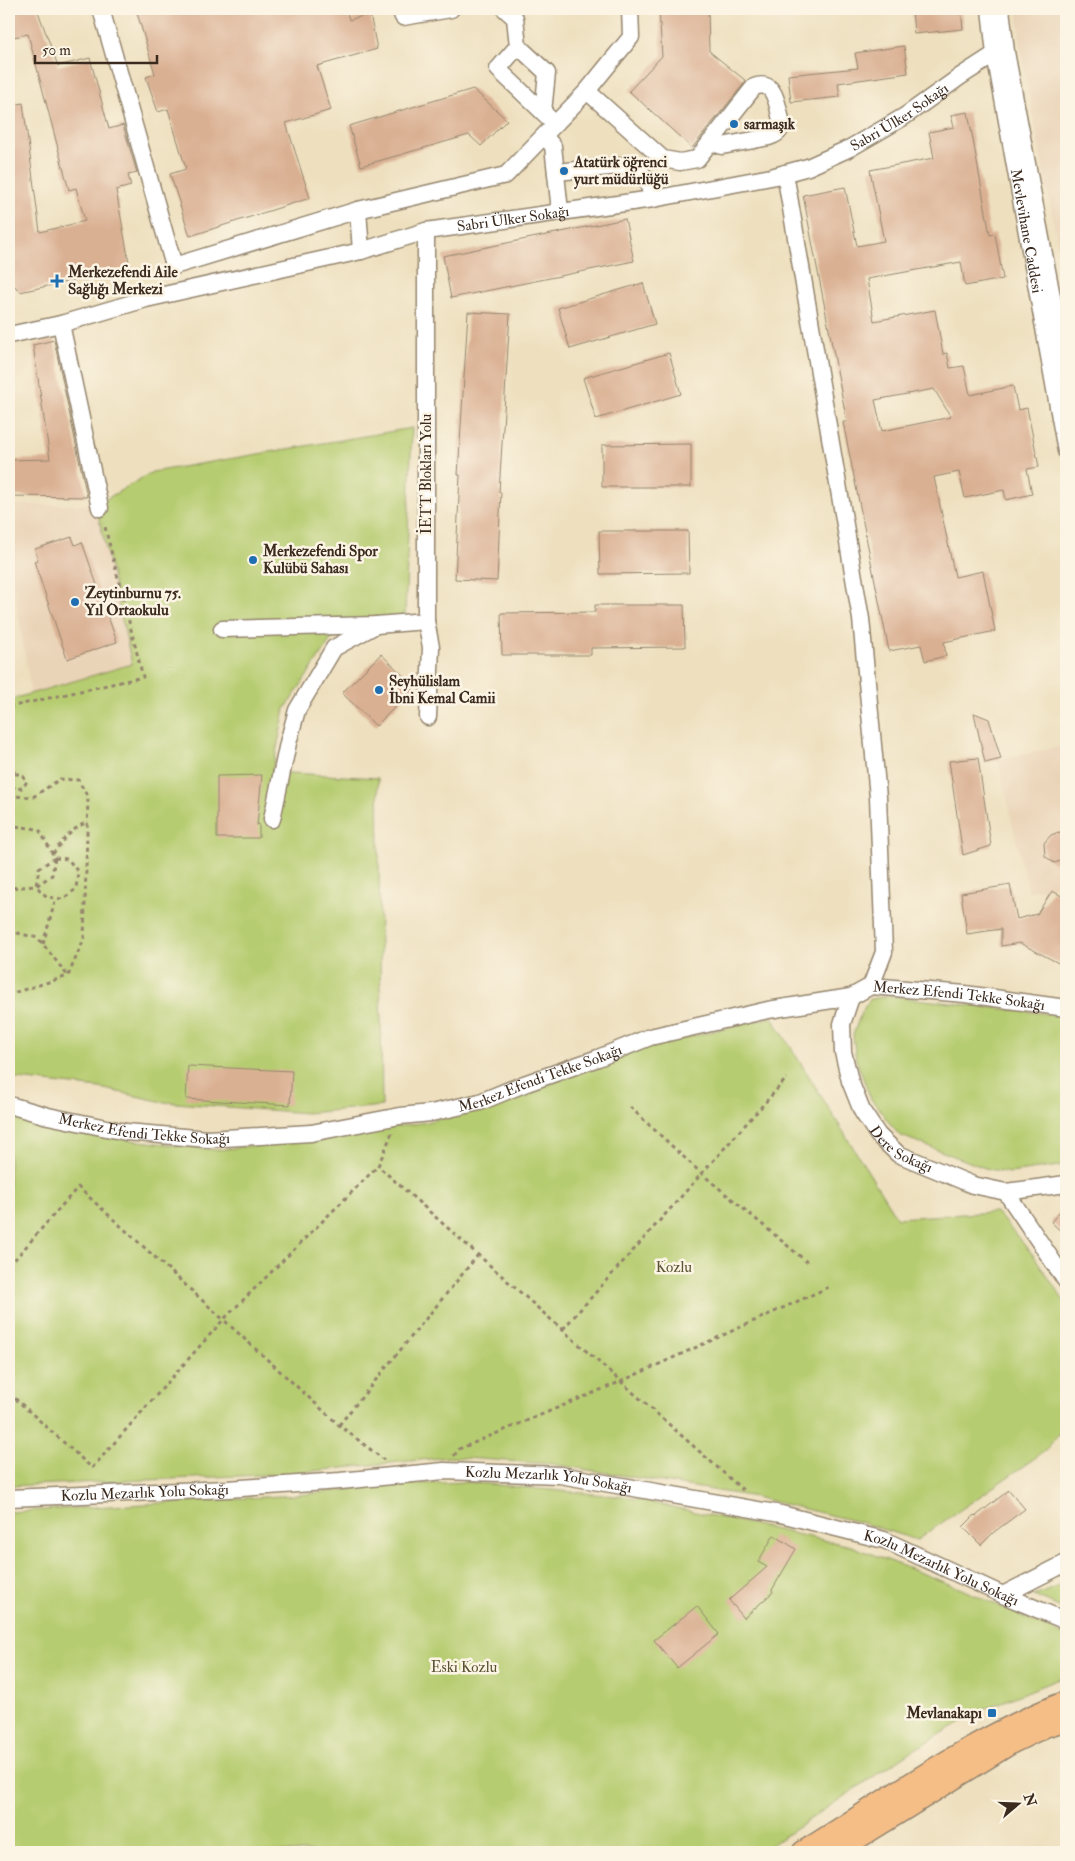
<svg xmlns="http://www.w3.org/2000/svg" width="1075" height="1861" font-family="'IM FELL Double Pica',serif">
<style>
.built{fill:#ead4b8}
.green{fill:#b6cc70;stroke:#787b47}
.building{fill:#dab093;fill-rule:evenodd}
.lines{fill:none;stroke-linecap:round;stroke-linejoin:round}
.minor-casing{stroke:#94856e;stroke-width:19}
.major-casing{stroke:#94856e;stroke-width:24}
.path{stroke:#94856e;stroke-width:3;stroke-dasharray:4 4;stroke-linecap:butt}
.minor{stroke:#fff;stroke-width:16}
.major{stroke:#f6be87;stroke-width:21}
.poi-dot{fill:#1f6fb2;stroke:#fcf5e5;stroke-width:2}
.labels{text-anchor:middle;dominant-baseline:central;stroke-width:5;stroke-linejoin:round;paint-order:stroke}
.street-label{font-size:15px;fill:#3b2a1e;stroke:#fcf5e5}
.poi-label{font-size:15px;font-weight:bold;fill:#3b2a1e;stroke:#fcf5e5;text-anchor:start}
.park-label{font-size:15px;fill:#5a5232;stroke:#fcf5e5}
</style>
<rect width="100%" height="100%" fill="#fcf5e5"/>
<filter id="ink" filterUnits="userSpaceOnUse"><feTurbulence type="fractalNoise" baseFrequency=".02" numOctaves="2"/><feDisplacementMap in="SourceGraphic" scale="10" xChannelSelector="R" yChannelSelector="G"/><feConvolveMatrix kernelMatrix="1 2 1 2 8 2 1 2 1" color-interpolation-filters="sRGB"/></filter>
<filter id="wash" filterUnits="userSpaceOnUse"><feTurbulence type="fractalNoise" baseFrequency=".0096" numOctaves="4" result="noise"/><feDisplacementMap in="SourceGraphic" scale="20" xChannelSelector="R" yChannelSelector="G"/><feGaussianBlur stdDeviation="1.12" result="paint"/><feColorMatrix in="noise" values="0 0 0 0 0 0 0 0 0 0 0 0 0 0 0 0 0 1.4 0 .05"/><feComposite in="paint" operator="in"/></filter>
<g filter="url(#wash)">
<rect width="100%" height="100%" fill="#eee0bf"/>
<g class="built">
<path d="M1017,9H1066V289L1022,57Z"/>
<path d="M9,505H96L132,664L31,694L9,556Z"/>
<path d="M1066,745V883L1028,892L998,760Z"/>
</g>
<g class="green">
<path d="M412,428L405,615L332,638L285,709L272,772L378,778L382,1106L307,1113L163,1102L100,1088L9,1078V700L132,664L96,505L152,472Z"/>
<path d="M889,996L1066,1016V1165L1010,1173L985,1168L899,1135L871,1099L856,1060L853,1035L861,1013L870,999Z"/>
<path d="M772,1017L897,1218L996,1212L1034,1256L1066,1304V1425L1045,1451L917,1540L859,1522L755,1497L552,1464L449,1457L284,1474L9,1486V1115L78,1134L217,1150L318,1138L427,1122L512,1098L647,1047Z"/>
<path d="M466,1482L626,1497L851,1546L957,1587L1066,1636V1677L1056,1680L980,1711L912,1751L761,1852H9V1512L298,1495L388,1485Z"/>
<path d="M1066,1583V1610L1034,1596Z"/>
</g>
<g id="blocks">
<g class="building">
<path d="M16,9H37L58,66L90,58L109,129L123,125L137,173L128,175L131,186L116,190L130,268L20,292L9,279V106L23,103L40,232L85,221L76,188L69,190L28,34L9,38V12Z"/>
<path d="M136,9H346L349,20L370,14L377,49L317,66L331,110L286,123L310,198L190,236L170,174L186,169L168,109L158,112L146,77L155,74Z"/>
<path d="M659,9H708L709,51L746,81L692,148L629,91L662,56Z"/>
<path d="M912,9H961L963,29L914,34Z"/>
<path d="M904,46L908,73L838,83L840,97L791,102L788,75L858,68L855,53Z"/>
<path d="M473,89L507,120L481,146L469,135L361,166L349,126Z"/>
<path d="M968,112L990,235L995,234L1003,279L965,286L961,262L867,279L874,321L935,310L943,354L947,353L950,368L964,366L970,395L1013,386L1018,410L1027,408L1039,467L1027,469L1032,494L1006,500L1004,490L965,498L959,472L934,477L955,577L983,571L995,631L944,642L946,656L925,661L921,645L889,651L843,422H847L803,195L845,187L857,246L884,241L870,170L934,158L929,132L954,127L951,115ZM934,389L951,417L882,431L875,400Z"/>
<path d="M625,219L634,261L451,298L443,256Z"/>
<path d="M643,283L655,324L570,349L558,308Z"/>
<path d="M468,312L510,314L499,492H501L497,581L455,579L460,475H458Z"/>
<path d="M54,340L87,497L9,496V460L50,459L33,345Z"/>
<path d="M669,353L681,394L596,419L583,378Z"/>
<path d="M691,444V487H602V445Z"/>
<path d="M599,531H688L689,573L600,574Z"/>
<path d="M72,537L75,545L82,542L117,642L67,659L34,561L38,560L35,549Z"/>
<path d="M595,605H684L685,647L591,648V655H502L501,613L595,612Z"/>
<path d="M381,654L415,687L376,726L342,693Z"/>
<path d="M974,713L989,719L1001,759L985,763Z"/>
<path d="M978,758L991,846L963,855L949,761Z"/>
<path d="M262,775L257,825L259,824V838H217V776Z"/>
<path d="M1059,832L1066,836V856L1064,860L1054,863L1045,856L1044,843L1051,835Z"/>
<path d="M1010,885L1017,919L1037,914L1052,891L1066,898V967L1020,943L1001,946V929L967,934L961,893Z"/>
<path d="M188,1066L292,1071L290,1105L186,1099Z"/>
<path d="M1066,1204V1236L1051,1222Z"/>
<path d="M1009,1490L1025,1509L994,1532L981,1545L963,1527L975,1515L976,1516Z"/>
<path d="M774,1535L796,1549L772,1590L773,1592L744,1618L729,1600L767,1567L758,1562Z"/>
<path d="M697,1606L719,1634L677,1668L654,1640Z"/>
</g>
</g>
</g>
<g filter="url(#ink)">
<use href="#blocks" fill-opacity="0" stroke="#94856e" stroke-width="1"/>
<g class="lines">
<g class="minor-casing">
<g id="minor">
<path d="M101,9L174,266L358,210L506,175L587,91L631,37L630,9"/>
<path d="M400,9L403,17L451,9"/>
<path d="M505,9L515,18L518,46L547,73L543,112"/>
<path id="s1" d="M990,9L995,54L1066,451"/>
<path d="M1001,9L1006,52L1066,371"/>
<path d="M518,46L498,69L549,118"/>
<path d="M587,91L663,159L680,162L697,159L754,87C772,80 776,98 779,111C780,116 782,121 781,127C779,133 775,135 769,137L722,146L710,142"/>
<path d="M544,136L553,146L560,211"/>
<path d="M556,172L630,165C647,174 647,181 653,199"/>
<path d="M785,173L861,619L878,797L884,952L871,986"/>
<path d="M358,210L361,251"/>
<path d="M426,231V621L431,647L428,717"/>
<path d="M61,324L100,508"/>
<path id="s2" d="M9,335L61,324L146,299L361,251L426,231L653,199L771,177L808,167L850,148L883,129L905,116L961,76L995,54L1006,52"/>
<path d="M222,629L376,625L426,621"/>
<path d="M272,819L288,743L297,710L334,648L376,625"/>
<path id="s3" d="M851,997L842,1024L843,1052L850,1081L862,1111L878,1135L898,1154L973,1185L1006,1192L1066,1184"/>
<path id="s4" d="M9,1105L48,1116L126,1132L208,1139L311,1133L400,1116L431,1113L480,1102L524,1084L598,1058L650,1037L768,1010L851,997L871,986L965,994L1066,1008"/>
<path d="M1006,1192L1066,1281"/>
<path id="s5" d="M9,1498L228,1489L340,1481L444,1471L560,1475L781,1514L884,1540L1003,1595L1066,1621"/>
<path d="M1003,1595L1066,1563"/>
</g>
</g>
<g class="major-casing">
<g id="major">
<path d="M803,1852C889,1799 972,1738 1066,1702"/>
<path d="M835,1852L1011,1743L1046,1726L1066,1720"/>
</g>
</g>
<g class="path">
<path d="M9,707L143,677L104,523"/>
<path d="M9,762L15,774"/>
<path d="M15,774H21L27,781L23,788L15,789L12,785V778Z"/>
<path d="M9,796L33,797L60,779L78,780L88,797L84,939L68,976L13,993L9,991"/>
<path d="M9,812L12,785"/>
<path d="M9,829L13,826L39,829L55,858L52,875L36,886L9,888"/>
<path d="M53,854C62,841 72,828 88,822"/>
<path d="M55,858L68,859L78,872L76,889L63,899L47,897L36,886L39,868Z"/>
<path d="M9,931L38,938L68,976"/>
<path d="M43,944L56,898"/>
<path d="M630,1107L702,1174L807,1262"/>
<path d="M392,1133L378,1166L744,1491"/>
<path d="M9,1266L78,1187L339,1425L384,1460"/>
<path d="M563,1329L787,1078"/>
<path d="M9,1393L92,1468L223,1320L378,1166"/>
<path d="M339,1425L478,1255"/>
<path d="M454,1456L459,1449L622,1381L829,1287"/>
</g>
<use href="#minor" class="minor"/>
<use href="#major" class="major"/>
</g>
</g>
<g class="poi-dot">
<circle cx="734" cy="124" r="5"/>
<circle cx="564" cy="171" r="5"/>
<path d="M54.5 273.5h5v5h5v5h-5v5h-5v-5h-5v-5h5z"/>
<circle cx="253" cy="560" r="5"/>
<circle cx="75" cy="602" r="5"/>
<circle cx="379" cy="690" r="5"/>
<rect x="987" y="1708" width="10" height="10" rx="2.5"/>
</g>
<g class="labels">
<g class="street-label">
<text stroke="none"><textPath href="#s2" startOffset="922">Sabri Ülker Sokağı</textPath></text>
<text stroke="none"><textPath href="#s2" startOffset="518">Sabri Ülker Sokağı</textPath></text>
<text stroke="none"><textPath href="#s1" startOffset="225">Mevlevihane Caddesi</textPath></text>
<text transform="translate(426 474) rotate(-90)">İETT Blokları Yolu</text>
<text stroke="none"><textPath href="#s4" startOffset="976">Merkez Efendi Tekke Sokağı</textPath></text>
<text stroke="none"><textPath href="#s4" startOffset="542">Merkez Efendi Tekke Sokağı</textPath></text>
<text stroke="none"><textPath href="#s4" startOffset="138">Merkez Efendi Tekke Sokağı</textPath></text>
<text stroke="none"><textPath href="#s3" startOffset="175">Dere Sokağı</textPath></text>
<text stroke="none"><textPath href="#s5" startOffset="541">Kozlu Mezarlık Yolu Sokağı</textPath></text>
<text stroke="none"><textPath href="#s5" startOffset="136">Kozlu Mezarlık Yolu Sokağı</textPath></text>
<text stroke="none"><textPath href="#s5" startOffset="946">Kozlu Mezarlık Yolu Sokağı</textPath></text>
</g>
<g class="poi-label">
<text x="744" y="124">sarmaşık</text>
<text x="574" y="162">Atatürk öğrenci<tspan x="574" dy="17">yurt müdürlüğü</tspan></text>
<text x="68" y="272">Merkezefendi Aile<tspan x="68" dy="17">Sağlığı Merkezi</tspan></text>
<text x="263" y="551">Merkezefendi Spor<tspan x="263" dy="17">Kulübü Sahası</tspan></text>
<text x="85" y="593">Zeytinburnu 75.<tspan x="85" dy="17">Yıl Ortaokulu</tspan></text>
<text x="389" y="681">Şeyhülislam<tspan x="389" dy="17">İbni Kemal Camii</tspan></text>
<text x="982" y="1713" text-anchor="end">Mevlanakapı</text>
</g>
<g class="park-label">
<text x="674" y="1267">Kozlu</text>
<text x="464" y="1667">Eski Kozlu</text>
</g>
</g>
<rect width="1075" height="1861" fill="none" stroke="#fcf5e5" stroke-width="30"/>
<g transform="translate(1018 1804) rotate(71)" stroke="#fcf5e5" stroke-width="4" paint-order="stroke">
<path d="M0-4L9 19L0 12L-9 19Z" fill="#3b2a1e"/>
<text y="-8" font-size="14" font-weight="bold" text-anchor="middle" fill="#3b2a1e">N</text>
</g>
<path d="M35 55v8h122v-8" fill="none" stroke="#3b2a1e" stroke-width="2.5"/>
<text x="42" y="55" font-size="15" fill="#3b2a1e" stroke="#fcf5e5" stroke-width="4" paint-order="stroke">50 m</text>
</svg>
